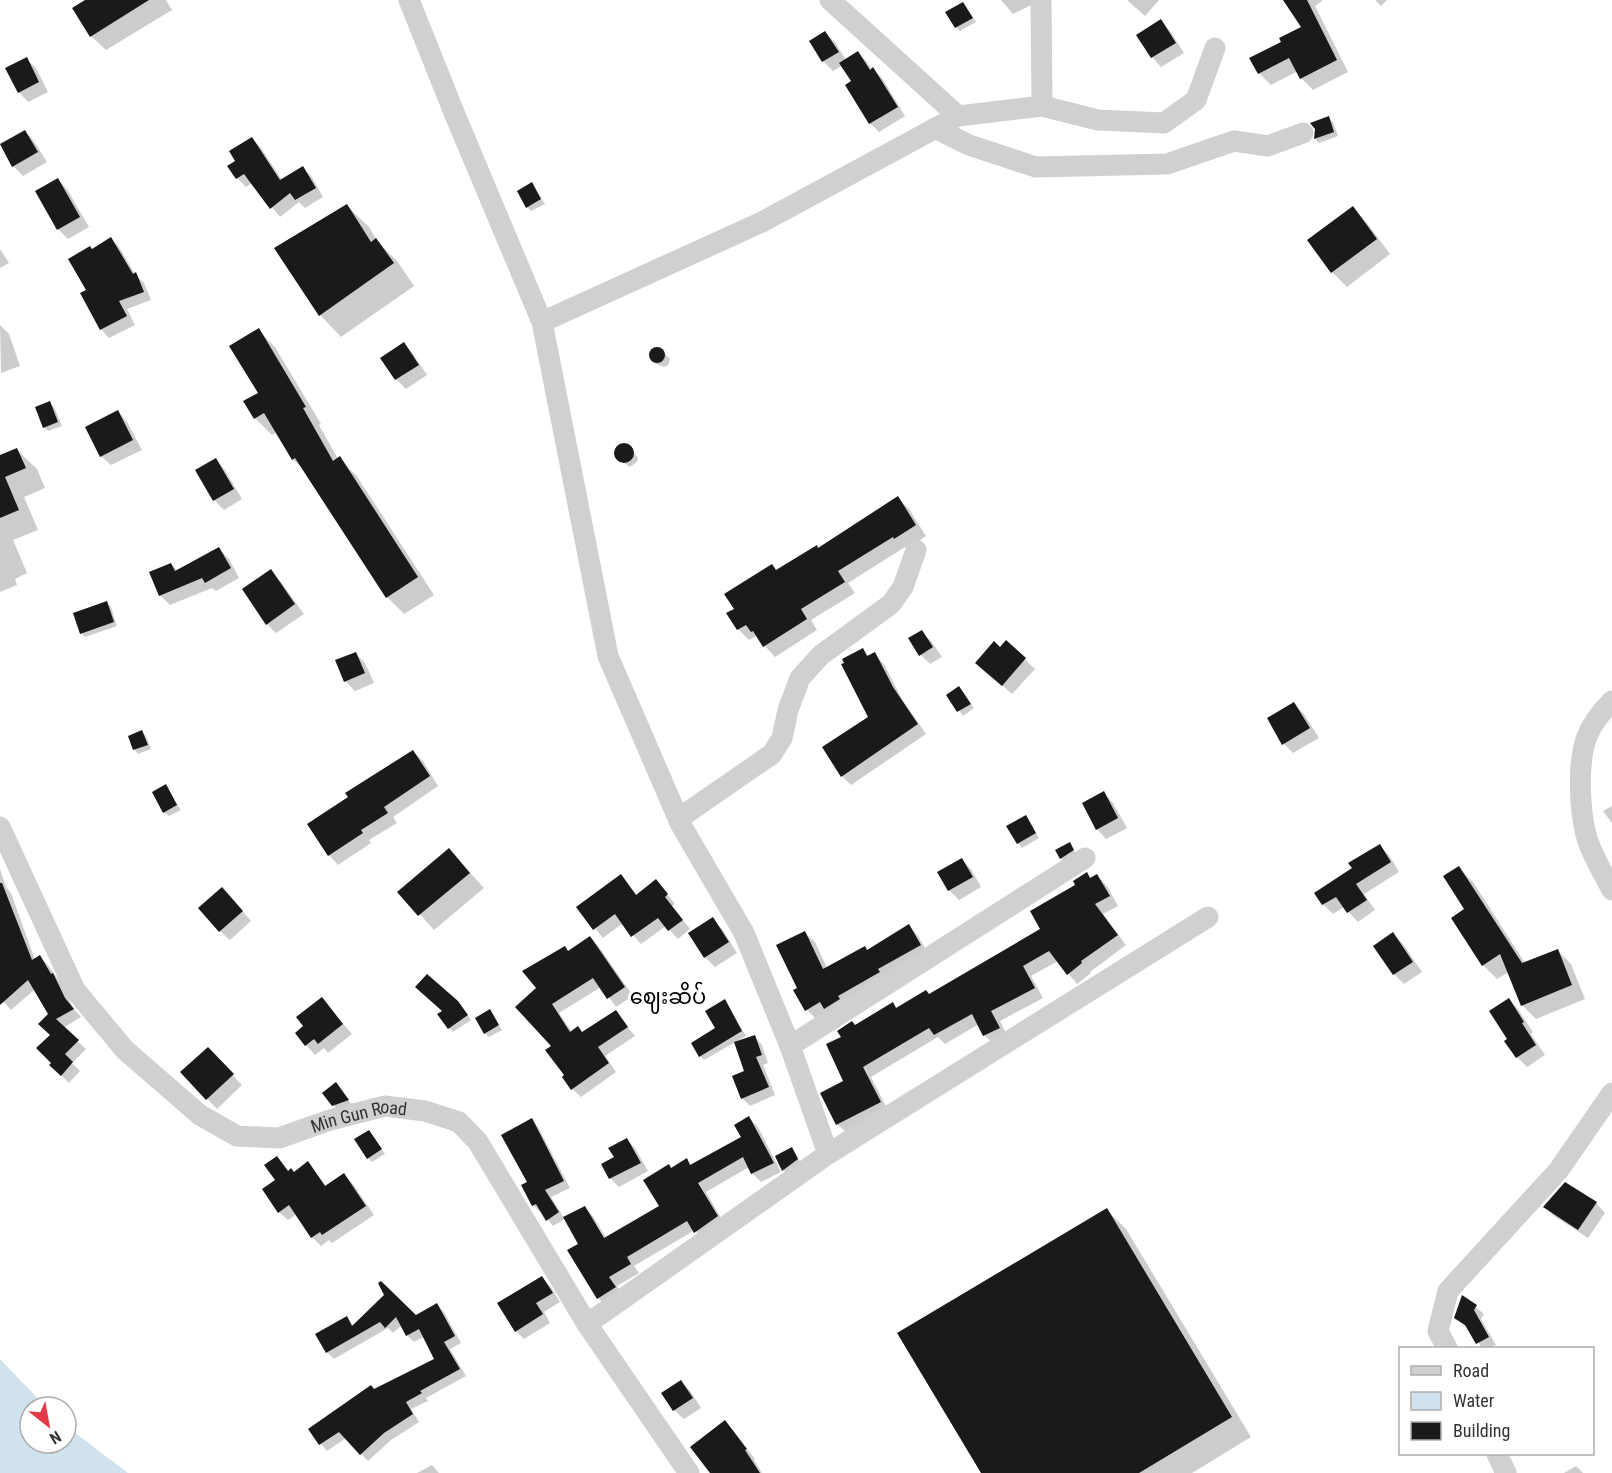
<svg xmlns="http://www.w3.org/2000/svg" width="1612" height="1473" font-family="'Roboto Condensed','Noto Sans Myanmar',sans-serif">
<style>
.water{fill:#cfe2ee}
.shadow{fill:#0003}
.building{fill:#1a1a1a}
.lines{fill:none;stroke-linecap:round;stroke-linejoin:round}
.minor{stroke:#d0d0d0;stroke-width:21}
.labels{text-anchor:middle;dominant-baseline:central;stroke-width:6;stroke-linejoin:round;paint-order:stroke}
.street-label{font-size:18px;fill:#333;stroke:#fff}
.quarter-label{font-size:21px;fill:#000;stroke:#fff}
</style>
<rect width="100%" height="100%" fill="#fff"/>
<path class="water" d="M0,1359L46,1407H30V1443H66V1426L128,1473H0Z"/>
<g class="shadow">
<path d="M88,0H166L172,10L106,50L91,36Z"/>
<path d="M1001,0H1033L1035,3L1013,14Z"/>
<path d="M1127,0H1159L1145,16Z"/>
<path d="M1285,0H1323L1315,6L1348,72L1313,90L1301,78L1298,71L1271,85L1259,73L1283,42L1303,27Z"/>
<path d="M1375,0H1387L1381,6Z"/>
<path d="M963,3L976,22L960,31L956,27Z"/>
<path d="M1161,21L1170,31L1184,53L1161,67L1152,57Z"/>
<path d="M825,33L835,42L846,60L858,53L867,62L872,70L873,69L882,78L905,116L879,132L870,123L847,85L853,82L843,65L833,71L824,62L811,42Z"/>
<path d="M26,59L36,68L48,92L28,102L19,92Z"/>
<path d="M1328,118L1333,122L1338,136L1319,143L1315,139L1317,129Z"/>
<path d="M25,132L34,141L47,162L23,176L13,166Z"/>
<path d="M252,139L261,148L282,180L303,168L312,177L323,197L305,208L299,202L280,217L252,183L246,187L237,178L229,166L237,161Z"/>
<path d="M58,180L67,189L89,227L68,239L58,229Z"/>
<path d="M532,184L545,204L531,211L527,207Z"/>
<path d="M347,206L369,227L378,242L397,261L414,286L341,337L320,315Z"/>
<path d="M1353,208L1367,223L1390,254L1347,287L1332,272Z"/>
<path d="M111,239L119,247L135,274L144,283L151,300L127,309L135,325L109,338L101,329L92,250Z"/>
<path d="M0,249L9,263L0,268Z"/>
<path d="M0,325L9,334L20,366L1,373Z"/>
<path d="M258,330L275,347L321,424L319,425L338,459L356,475L434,595L404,614L387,597L304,470L293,459L277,432L272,435L255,418L260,393Z"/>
<path d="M404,344L413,354L427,375L406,389L396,379L382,358Z"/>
<path d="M655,349H660L670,359L668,365L664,367L656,364L652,359L650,355Z"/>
<path d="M50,403L54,407L62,426L48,431L44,427Z"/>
<path d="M118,412L127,422L142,450L111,465L101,456Z"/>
<path d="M624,445L628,446L638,458L637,462L630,467L617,458V450Z"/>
<path d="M17,450L37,469L45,488L24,497L38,530L13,540L27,573L15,579L17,585L0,592V457Z"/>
<path d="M216,460L225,470L242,499L224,510L214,500Z"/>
<path d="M898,498L909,509L926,536L907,549L905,547L848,583L855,593L811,620L817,630L775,657L756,636L749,640L738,629L736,609L772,565L777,571L818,549Z"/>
<path d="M219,549L229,559L239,578L216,591L212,588L170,605L160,595L171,564L178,571Z"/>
<path d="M271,571L280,581L304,614L276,633L267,624Z"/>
<path d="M107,603L111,607L117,626L85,637L81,633Z"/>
<path d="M921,632L931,641L942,657L930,664L921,655Z"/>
<path d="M1006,642L1035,669L1012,694L987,672Z"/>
<path d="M863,650L869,657L874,654L884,664L902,699L926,734L851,785L842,776L870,718Z"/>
<path d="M355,653L365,663L374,683L355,691L345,681Z"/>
<path d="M963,693L974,708L963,716L948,695Z"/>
<path d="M1294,704L1304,714L1319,738L1293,753L1284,744Z"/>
<path d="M142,732L146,736L151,749L138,754L134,749Z"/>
<path d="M413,751L423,761L438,786L393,817L397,823L369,840L371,843L338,865L329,855Z"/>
<path d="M166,786L181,810L169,816L164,812Z"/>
<path d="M1104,793L1113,803L1127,828L1106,839L1097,829Z"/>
<path d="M1612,806V823L1603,811Z"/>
<path d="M1026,817L1039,838L1022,848L1018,843Z"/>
<path d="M1069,844L1077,855L1066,862L1061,858Z"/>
<path d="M1379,846L1389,855L1399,872L1364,894L1375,910L1358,922L1344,907L1333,914L1323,904L1354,869Z"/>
<path d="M449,850L484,888L434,930L400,892Z"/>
<path d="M961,860L971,869L981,887L959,900L949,890L939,872Z"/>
<path d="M1458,868L1473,882L1525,963L1557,950L1571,964L1585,999L1536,1019L1522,1005L1509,972L1497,979L1483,965L1466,910Z"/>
<path d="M0,869L6,887L11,893L35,960L40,957L48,965L61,983L73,1008L81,1017L63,1028L86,1049L72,1063L80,1071L69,1083L51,1065L50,1014L35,989L11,1010L0,998Z"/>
<path d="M1087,874L1092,879L1097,876L1107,886L1118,906L1103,914L1126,945L1090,972L1091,973L1077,984L1058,961L1031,976L1043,998L1000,1021L1008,1037L994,1044L984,1035L979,1024L945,1044L938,1037L871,1077L889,1112L847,1133L837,1124L845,1082L843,1038L855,1026L893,1004L898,1009L929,995L1042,929Z"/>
<path d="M620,876L638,896L664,890L675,904L672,906L690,929L678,939L666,926L641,944L623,923L603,938L578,907Z"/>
<path d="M232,899L251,921L230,940L220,931Z"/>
<path d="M712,919L722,929L737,953L715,967L705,957L690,933Z"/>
<path d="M909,926L918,936L929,955L816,1019L807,1010L799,989L805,933L815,942L827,968L868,951Z"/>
<path d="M1393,934L1403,944L1422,972L1404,984L1395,975L1376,946Z"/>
<path d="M590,938L599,947L633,996L616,1007L601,987L559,1013L572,1032L583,1033L616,1012L635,1036L605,1056L616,1072L581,1097L572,1089L553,1047L538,988L569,952Z"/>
<path d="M322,999L352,1034L328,1053L324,1048L315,1055L306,1045L305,1027Z"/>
<path d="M1509,1000L1518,1009L1533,1032L1531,1034L1545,1055L1527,1067L1517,1057L1507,1041L1509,1039Z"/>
<path d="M725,1001L746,1036L704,1060L700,1056L718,1028Z"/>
<path d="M462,1007L471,1020L453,1032L449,1028Z"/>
<path d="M490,1011L502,1030L489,1037L485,1033Z"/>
<path d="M755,1037L762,1045L768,1063L763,1065L775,1095L750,1106L742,1098L746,1072Z"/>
<path d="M217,1059L242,1085L217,1109L183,1073Z"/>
<path d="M340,1089L352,1105L338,1110L333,1105Z"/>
<path d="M749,1118L758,1127L781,1172L761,1182L752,1173L749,1167L706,1192L725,1225L704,1240L695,1230L634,1266L639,1273L617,1286L623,1297L607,1306L598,1298L580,1245L565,1219L553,1226L541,1211L540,1212L533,1205L529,1182L532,1120L538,1127L570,1188L551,1197L564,1218L584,1207L593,1216L606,1238L661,1207L672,1169L686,1160L692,1166L743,1138Z"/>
<path d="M369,1131L385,1154L372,1162L368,1158Z"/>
<path d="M627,1140L635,1148L648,1171L619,1187L611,1179L603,1165L616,1158Z"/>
<path d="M792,1149L802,1164L788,1174L783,1170Z"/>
<path d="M276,1158L289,1172L294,1173L308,1163L327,1187L344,1175L353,1184L374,1215L332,1243L329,1240L321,1246L312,1237L297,1214L288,1220L279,1212Z"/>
<path d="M1596,1203L1605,1213L1588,1238L1554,1216L1545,1207Z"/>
<path d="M1107,1210L1126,1229L1251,1437L1192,1473H982Z"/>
<path d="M542,1278L551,1287L560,1302L544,1312L550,1323L524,1339L516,1331Z"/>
<path d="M386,1295L415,1317L437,1305L444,1312L461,1343L450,1349L466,1376L426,1398L428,1401L411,1409L419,1422L391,1440L368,1461L346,1438L327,1451L310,1430L375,1390L436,1359L424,1337L414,1342L407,1335L402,1325L393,1333L388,1328L334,1359L327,1352L347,1318L354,1326Z"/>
<path d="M1463,1297L1484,1314L1481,1319L1496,1345L1489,1348H1482L1469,1329L1456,1318Z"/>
<path d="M681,1382L691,1392L701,1408L684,1419L674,1410Z"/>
<path d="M725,1422L755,1459L754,1460L762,1473H712Z"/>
<path d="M432,1465L439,1473H417Z"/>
<path d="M1576,1466L1583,1473H1564Z"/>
</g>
<g class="building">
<path d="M85,0H149L90,37L72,8Z"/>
<path d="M1283,0H1307L1337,60L1300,79L1289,58L1258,74L1249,58L1281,42L1279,38L1301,27Z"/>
<path d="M963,2L973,18L955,28L945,12Z"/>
<path d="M1161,19L1176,43L1151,58L1136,35Z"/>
<path d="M825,31L839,52L822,62L809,41Z"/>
<path d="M858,51L870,70L873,67L898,107L869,124L845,85L851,81L839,63Z"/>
<path d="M27,57L39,82L18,93L5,68Z"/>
<path d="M1329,116L1334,132L1314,139L1315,129L1310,123Z"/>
<path d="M25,130L38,152L12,167L0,144Z"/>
<path d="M252,137L280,180L303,166L316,188L295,200L290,193L270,209L244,174L236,179L227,166L235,161L229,151Z"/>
<path d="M58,178L80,217L57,230L35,191Z"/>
<path d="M532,182L541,199L526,208L517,191Z"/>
<path d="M347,204L371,242L376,238L394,263L319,316L274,248Z"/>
<path d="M1353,206L1377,239L1331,273L1307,240Z"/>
<path d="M111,237L133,274L136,272L144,292L119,301L127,316L100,330L80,293L86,290L68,259L90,246L92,249Z"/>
<path d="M259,328L306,407L303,408L333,461L340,456L418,577L386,598L295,458L292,460L264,413L254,419L243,401L258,393L229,346Z"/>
<path d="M404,342L419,365L395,380L380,358Z"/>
<circle cx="657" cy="355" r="8"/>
<path d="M50,401L58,422L43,428L35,407Z"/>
<path d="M118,410L133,440L100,457L85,427Z"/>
<circle cx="624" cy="453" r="10"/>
<path d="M17,448L26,468L5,477L19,510L0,518V455Z"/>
<path d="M216,458L234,489L213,501L195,470Z"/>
<path d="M898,496L916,525L894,539L893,537L838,571L845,582L801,609L807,619L763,647L753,631L751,632L746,625L737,630L726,613L734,609L724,594L772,564L776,570L817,545L818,548Z"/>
<path d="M219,547L231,568L205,583L202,578L159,596L149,572L171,563L175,571Z"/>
<path d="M271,569L295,604L266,625L242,589Z"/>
<path d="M107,601L114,622L80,634L73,613Z"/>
<path d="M922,630L933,647L919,656L908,638Z"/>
<path d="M1006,640L1026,658L1002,686L975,663L994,641L1000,647Z"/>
<path d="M863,648L867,656L875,652L893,687L918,724L841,777L822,747L868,717L841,664L844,663L842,659Z"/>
<path d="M356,652L365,673L344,682L335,660Z"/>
<path d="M959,686L971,704L957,712L946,695Z"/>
<path d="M1294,702L1310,728L1282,745L1267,718Z"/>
<path d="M142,730L148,745L133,750L128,736Z"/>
<path d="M413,750L430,776L384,807L388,813L361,830L363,833L328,856L307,824L348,797L345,793Z"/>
<path d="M166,784L177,805L163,813L152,792Z"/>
<path d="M1104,791L1118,818L1096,830L1082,803Z"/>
<path d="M1026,815L1036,833L1017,844L1006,826Z"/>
<path d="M1070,842L1074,850L1060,859L1055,850Z"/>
<path d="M1380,844L1391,862L1356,884L1367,900L1347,913L1336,897L1322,905L1314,893L1352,868L1348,863Z"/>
<path d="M449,848L470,873L418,916L397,892Z"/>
<path d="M962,858L973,877L948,891L937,872Z"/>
<path d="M1459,866L1522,963L1558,949L1572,985L1521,1006L1500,954L1482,966L1451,918L1464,909L1443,876Z"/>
<path d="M1087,872L1090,878L1097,874L1110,896L1095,904L1118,935L1081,961L1082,963L1067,975L1049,951L1023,966L1035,988L991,1011L1000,1028L983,1036L972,1014L934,1035L929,1028L863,1067L881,1102L836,1125L820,1093L843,1081L826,1044L841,1037L837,1031L852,1021L855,1025L893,1002L896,1008L926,990L929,994L1040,929L1030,911L1075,885L1073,881Z"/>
<path d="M621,874L636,895L656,879L668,894L665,897L683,920L668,931L658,918L631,937L615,914L593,930L576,907Z"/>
<path d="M0,883H2L32,960L40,955L51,974L53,973L65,998L74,1009L56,1019L79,1040L65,1054L73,1062L61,1076L49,1065L51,1063L36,1048L50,1035L38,1024L48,1014L28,980L0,1005Z"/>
<path d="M222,887L243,911L219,932L198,908Z"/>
<path d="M713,917L729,942L704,958L688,933Z"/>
<path d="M909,924L921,945L878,969L880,972L838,996L840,999L824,1009L820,1002L805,1011L793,990L797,988L776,945L805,931L823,969L865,946L867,950Z"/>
<path d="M1393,932L1413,962L1393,975L1373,946Z"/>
<path d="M590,936L625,987L607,999L593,978L552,1004L570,1032L578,1026L582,1032L616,1010L628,1027L598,1047L609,1063L571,1090L562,1077L564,1075L545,1050L551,1046L515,1007L536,988L522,971L565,946L568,951Z"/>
<path d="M427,974L458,1001L468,1015L448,1029L437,1014L442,1011L415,987Z"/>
<path d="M322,997L343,1024L318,1044L314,1039L305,1046L295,1033L303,1026L296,1017Z"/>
<path d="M1509,998L1524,1022L1522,1023L1536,1045L1516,1058L1504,1041L1507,1039L1489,1011Z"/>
<path d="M725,999L742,1031L699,1057L691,1043L715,1028L705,1011Z"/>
<path d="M490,1009L499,1025L484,1034L475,1018Z"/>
<path d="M755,1035L762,1055L756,1057L769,1087L741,1099L732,1076L744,1071L734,1042Z"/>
<path d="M208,1047L234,1074L206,1100L180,1072Z"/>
<path d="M336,1082L349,1100L332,1106L322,1093Z"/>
<path d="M749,1116L774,1163L751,1174L743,1157L698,1183L718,1216L694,1233L687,1221L627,1257L631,1264L609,1277L616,1287L597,1299L567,1250L578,1244L563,1217L585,1206L604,1238L659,1206L643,1180L669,1164L671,1168L687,1158L690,1165L741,1137L734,1125Z"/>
<path d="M532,1118L564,1181L545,1190L559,1212L546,1221L536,1204L532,1206L521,1185L527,1182L501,1135Z"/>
<path d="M369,1130L382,1149L367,1159L354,1139Z"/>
<path d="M627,1138L641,1163L609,1179L601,1164L614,1157L608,1148Z"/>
<path d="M792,1147L798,1159L782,1171L775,1156Z"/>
<path d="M277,1156L288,1171L291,1168L294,1172L308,1161L325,1186L344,1173L366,1206L322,1235L320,1232L311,1238L289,1205L278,1213L262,1189L275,1180L264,1165Z"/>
<path d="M1565,1182L1597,1202L1578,1230L1543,1207Z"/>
<path d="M1107,1208L1232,1417L1139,1473H981L897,1333Z"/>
<path d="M542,1276L553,1293L536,1303L543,1314L515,1332L497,1303Z"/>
<path d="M381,1281L416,1315L437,1303L455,1336L444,1342L460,1369L420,1391L422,1393L406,1402L413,1414L384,1433L360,1455L339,1432L319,1445L308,1429L371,1385L374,1389L434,1359L419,1329L406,1336L396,1317L385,1328L380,1322L326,1353L315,1334L347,1316L352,1326L384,1295L378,1283Z"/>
<path d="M1462,1295L1477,1305L1474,1310L1489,1337L1476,1344L1465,1325L1454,1318Z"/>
<path d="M681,1380L693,1398L673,1411L661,1393Z"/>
<path d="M725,1420L747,1449L745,1450L760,1473H710L690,1447Z"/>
</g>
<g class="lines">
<g class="minor">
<path d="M409,0L455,115L542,322"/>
<path d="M830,0L958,116"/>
<path d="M1041,0L1042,106"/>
<path d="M935,128L969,145L1036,167L1167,164L1234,141L1268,146L1303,133"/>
<path d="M1612,701C1602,711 1591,725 1586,739C1577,767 1579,822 1591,849C1597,863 1605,877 1612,890"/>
<path d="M678,819L772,754L782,738L788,710L800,678L821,655L891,604L903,587L916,550"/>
<path id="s1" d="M0,827L75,990L125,1050L200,1115L237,1136L279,1138L330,1120L385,1106L425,1111L459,1122L478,1142L587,1324L689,1473"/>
<path d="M790,1046L1085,858"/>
<path d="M828,1154L790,1046L744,933L681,825L608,656L542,322L762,222L958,116L1042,106L1098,120L1164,123L1196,100L1215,48"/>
<path d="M587,1324L828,1154L1208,917"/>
<path d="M1447,1348L1438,1331L1448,1291L1558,1171L1612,1093"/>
<path d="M1497,1454L1506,1473"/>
</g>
</g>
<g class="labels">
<g class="street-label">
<text stroke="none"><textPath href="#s1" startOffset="525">Min Gun Road</textPath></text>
</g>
<g class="quarter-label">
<text x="668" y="997">ဈေးဆိပ်</text>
</g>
</g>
<rect x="1399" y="1347" width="195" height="108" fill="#ffffff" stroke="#adadad" stroke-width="1.5"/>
<rect x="1411" y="1366" width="30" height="9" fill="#d0d0d0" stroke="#adadad" stroke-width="1.5"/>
<text x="1453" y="1377" font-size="18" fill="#333333">Road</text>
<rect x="1411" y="1392" width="30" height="18" fill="#cfe2ee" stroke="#adadad" stroke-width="1.5"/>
<text x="1453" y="1407" font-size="18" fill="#333333">Water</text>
<rect x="1411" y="1422" width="30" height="18" fill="#1a1a1a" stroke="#adadad" stroke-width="1.5"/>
<text x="1453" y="1437" font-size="18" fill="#333333">Building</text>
<g transform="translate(48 1425) rotate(149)"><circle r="28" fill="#ffffff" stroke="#adadad" stroke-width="1.5"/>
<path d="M0-4.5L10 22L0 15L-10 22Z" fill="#e63946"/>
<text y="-9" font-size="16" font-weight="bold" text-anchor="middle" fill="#333333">N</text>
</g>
</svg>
